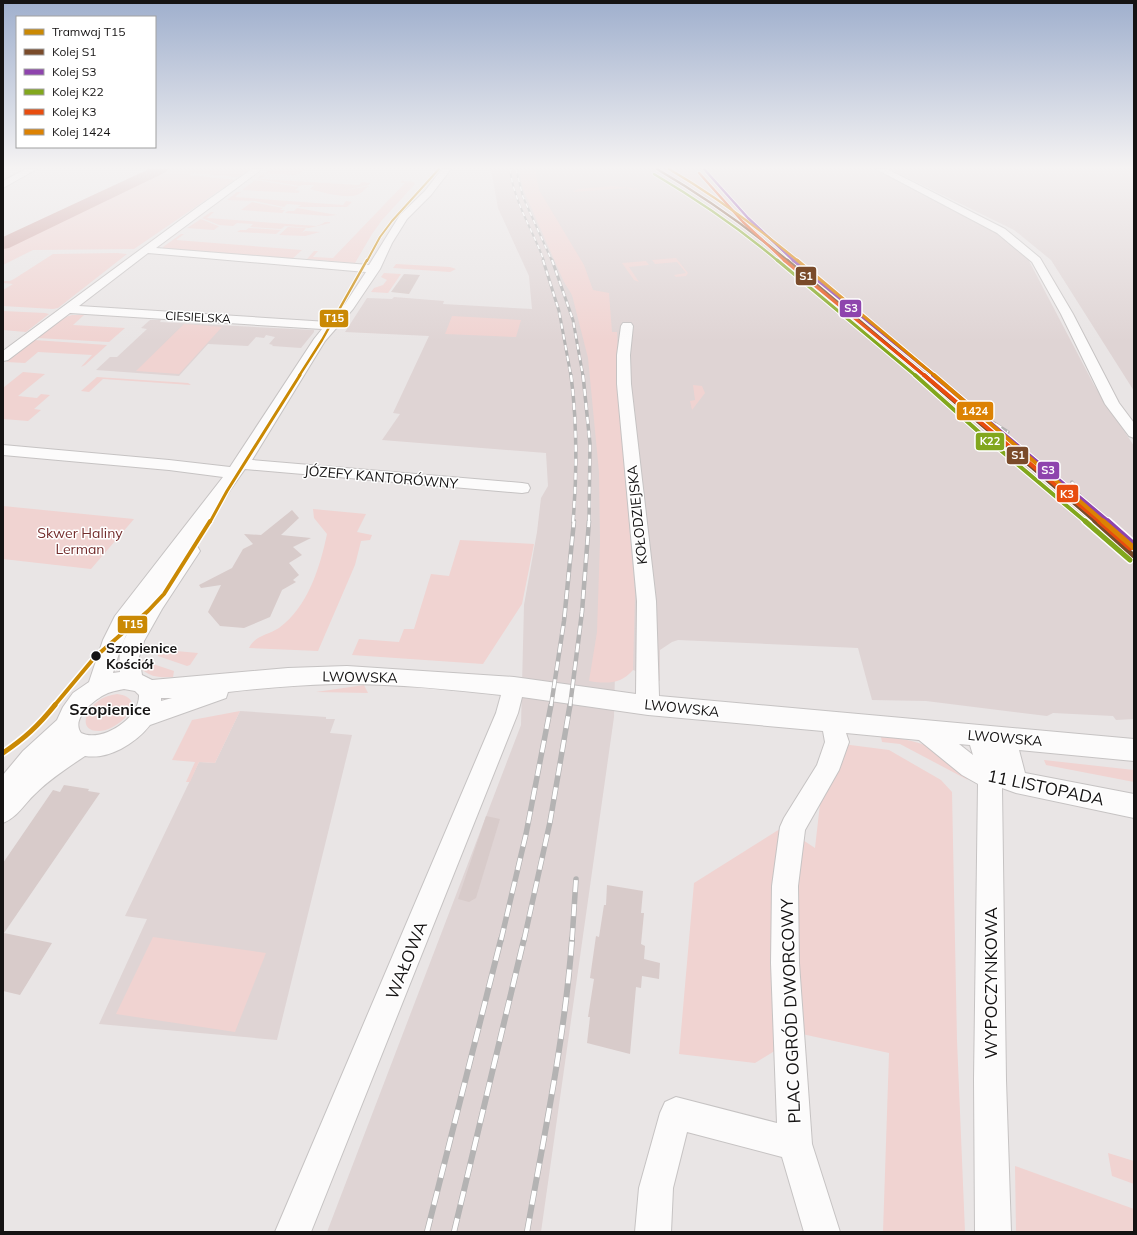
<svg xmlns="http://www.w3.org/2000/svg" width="1137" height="1235" font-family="Mulish,sans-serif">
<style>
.built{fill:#dfd4d4}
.green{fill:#f0d3d1}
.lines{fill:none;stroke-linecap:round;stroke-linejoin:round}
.river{fill:#d1a7a5;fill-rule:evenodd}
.building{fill:#d8cbca}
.minor-casing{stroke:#c6c3c3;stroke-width:2}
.minor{fill:#fcfbfb;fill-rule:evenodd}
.rail-far5-casing{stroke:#b4b3b3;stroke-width:2}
.rail-far4-casing{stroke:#b4b3b3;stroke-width:3}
.rail-far3-casing{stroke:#b4b3b3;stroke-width:3.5}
.rail-far2-casing{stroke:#b4b3b3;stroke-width:4.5}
.rail-far1-casing{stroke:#b4b3b3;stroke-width:5.5}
.rail-casing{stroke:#b4b3b3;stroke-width:6}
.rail-far5{stroke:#fff;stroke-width:1.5;stroke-dasharray:4.5;stroke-linecap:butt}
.rail-far4{stroke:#fff;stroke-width:2;stroke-dasharray:5.5;stroke-linecap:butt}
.rail-far3{stroke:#fff;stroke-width:2.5;stroke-dasharray:7;stroke-linecap:butt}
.rail-far2{stroke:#fff;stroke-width:3;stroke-dasharray:9;stroke-linecap:butt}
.rail-far1{stroke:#fff;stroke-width:4;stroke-dasharray:12;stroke-linecap:butt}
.rail{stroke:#fff;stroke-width:4.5;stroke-dasharray:14;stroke-linecap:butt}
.rail-1-far3-casing{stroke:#fff;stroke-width:4}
.rail-1-far2-casing{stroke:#fff;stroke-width:5}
.rail-1-far1-casing{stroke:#fff;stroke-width:6}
.rail-1-casing{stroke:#fff;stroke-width:8}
.rail-2-far3-casing{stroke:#fff;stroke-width:4}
.rail-2-far2-casing{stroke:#fff;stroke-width:5}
.rail-2-far1-casing{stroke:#fff;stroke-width:6}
.rail-2-casing{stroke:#fff;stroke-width:8}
.rail-3-far3-casing{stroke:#fff;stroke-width:4}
.rail-3-far2-casing{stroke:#fff;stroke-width:5}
.rail-3-far1-casing{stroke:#fff;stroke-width:6}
.rail-3-casing{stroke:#fff;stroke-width:8}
.rail-4-far3-casing{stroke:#fff;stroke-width:4}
.rail-4-far2-casing{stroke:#fff;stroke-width:5}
.rail-4-far1-casing{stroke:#fff;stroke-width:6}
.rail-4-casing{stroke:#fff;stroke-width:8}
.rail-5-far3-casing{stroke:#fff;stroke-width:4}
.rail-5-far2-casing{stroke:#fff;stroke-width:5}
.rail-5-far1-casing{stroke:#fff;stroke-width:6}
.rail-5-casing{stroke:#fff;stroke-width:8}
.rail-1-far3{stroke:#7a4b2a;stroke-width:2.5}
.rail-1-far2{stroke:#7a4b2a;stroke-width:3}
.rail-1-far1{stroke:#7a4b2a;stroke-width:4}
.rail-1{stroke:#7a4b2a;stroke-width:5}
.rail-2-far3{stroke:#8e44ad;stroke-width:2.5}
.rail-2-far2{stroke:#8e44ad;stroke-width:3}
.rail-2-far1{stroke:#8e44ad;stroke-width:4}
.rail-2{stroke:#8e44ad;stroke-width:5}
.rail-3-far3{stroke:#82a71d;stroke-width:2.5}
.rail-3-far2{stroke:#82a71d;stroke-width:3}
.rail-3-far1{stroke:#82a71d;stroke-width:4}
.rail-3{stroke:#82a71d;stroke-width:5}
.rail-4-far3{stroke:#e84d0f;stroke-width:2.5}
.rail-4-far2{stroke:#e84d0f;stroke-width:3}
.rail-4-far1{stroke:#e84d0f;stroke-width:4}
.rail-4{stroke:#e84d0f;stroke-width:5}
.rail-5-far3{stroke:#dc8203;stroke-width:2.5}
.rail-5-far2{stroke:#dc8203;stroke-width:3}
.rail-5-far1{stroke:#dc8203;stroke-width:4}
.rail-5{stroke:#dc8203;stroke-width:5}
.tram-1-far4-casing{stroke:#fff;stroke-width:3.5}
.tram-1-far3-casing{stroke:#fff;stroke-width:4.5}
.tram-1-far2-casing{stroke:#fff;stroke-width:5.5}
.tram-1-far1-casing{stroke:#fff;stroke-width:7}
.tram-1-casing{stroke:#fff;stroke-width:8}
.tram-1-far4{stroke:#ca8904;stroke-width:2}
.tram-1-far3{stroke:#ca8904;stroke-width:2.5}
.tram-1-far2{stroke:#ca8904;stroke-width:3}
.tram-1-far1{stroke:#ca8904;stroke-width:4}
.tram-1{stroke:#ca8904;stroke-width:5}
.stop-dot{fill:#151313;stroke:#fff;stroke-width:1.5}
.labels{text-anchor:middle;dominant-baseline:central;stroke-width:3;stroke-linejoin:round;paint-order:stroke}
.far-street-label{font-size:12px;fill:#151313;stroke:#fff}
.street-label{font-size:14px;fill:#151313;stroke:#fff}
.park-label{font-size:14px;fill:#732c2b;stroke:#fff}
.stop-label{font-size:14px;font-weight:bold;fill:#151313;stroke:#fff;text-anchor:start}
.quarter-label{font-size:16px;font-weight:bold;fill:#151313;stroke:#fff}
.near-street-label{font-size:17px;fill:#151313;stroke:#fff}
.line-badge{stroke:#fff;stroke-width:1.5}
.badge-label{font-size:11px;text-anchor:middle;font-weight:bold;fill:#fff}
</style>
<rect width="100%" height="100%" fill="#e9e5e5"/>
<g class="built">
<path d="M491,169H873L946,204L996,232L1027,257L1094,385L1134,446V719L1116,720L1113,716L1053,713L1047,716L926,701L872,700L858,648L678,640L672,642L660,650V681L633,670L615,671L614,717L541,1232H327L521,725L524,605L537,532L541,498L548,486L546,453L382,440L400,414L393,413L429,336L345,332L367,298L392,299L394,297L444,301L443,304L532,309L529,276L498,208Z"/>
<path d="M890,169H1134V391L1051,260L1014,230Z"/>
<path d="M150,320H161L160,322L314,330V332L301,348L272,346L273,345L269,344L275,337L266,335L264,338L256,337L248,346L208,344L179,376L96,370L110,357H117L147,329L141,328Z"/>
<path d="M240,711L326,717V719H335L330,733L352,735L277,1040L99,1024L147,919L125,916L199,762L215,763Z"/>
</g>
<g class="green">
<path d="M146,169H252L238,177L193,173L189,175L235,180L134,249L33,250L3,265V241L148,172Z"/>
<path d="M271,169H307L295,175L264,173Z"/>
<path d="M519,169H535L539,190L584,265L593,290L609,293L612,332H617L624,466L635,594L633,670C621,684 607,684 589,681L597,632L600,541L599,472L588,358L572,295L564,282L523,189Z"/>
<path d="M661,169H692L712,197H709Z"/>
<path d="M263,174L265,175L259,179L359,185L362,182L370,183L369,185L341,191L369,186C366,188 363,192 359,194C348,200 321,192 310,189L314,185H302L300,186L257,179Z"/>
<path d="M255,180L299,187L295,190L300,191L298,193L242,190Z"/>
<path d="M402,181L415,182L414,183L415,184L382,220L372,234L355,263L307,259L314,251H318L313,257L333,258L405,183H400Z"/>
<path d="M613,186L639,189L630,190L628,188L573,192L578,189Z"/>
<path d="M237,192H241L235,197L343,205L346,201L352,202L347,207H298L301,205L287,204L284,207L255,201L227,200Z"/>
<path d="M252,202L283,208L280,210H285L282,213L241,210Z"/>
<path d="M297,208L337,215L327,216L285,213L288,211H294Z"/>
<path d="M211,212H214L207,218L316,226L322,224L325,222H330V223L309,228L285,226L281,229L250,227L253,224L237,223L233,226L219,225L202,218Z"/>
<path d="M201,219L218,226H219L214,230L187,228Z"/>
<path d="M288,227L306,228L302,233L305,231L320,232L305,236L279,235Z"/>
<path d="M249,228L281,230L276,234L237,232L240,230H246Z"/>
<path d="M181,234H184L176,240L302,250L291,260L163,249V247Z"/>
<path d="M117,253L127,254L58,308L53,309L3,306V290L13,284L3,283V281H10L14,279L53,254Z"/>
<path d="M676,258L688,273L686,276L676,277L674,275L686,273L677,262L655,264L652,260Z"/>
<path d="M646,261L649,265L629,267L639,282L634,280L622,263Z"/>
<path d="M396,264L450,267L456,269L450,272L393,268Z"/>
<path d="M384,273L401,274L388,293L371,292L374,288L383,285L387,280L381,277Z"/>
<path d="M3,311L45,313L49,314L26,332L3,330Z"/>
<path d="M72,315H84L73,325L125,328L109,342L37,338L65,317Z"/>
<path d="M452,316L521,320L516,337L445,334Z"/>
<path d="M184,324L222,327L179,374L136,371Z"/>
<path d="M34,340L107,345L85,365L81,367L92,355L38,352L25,363L6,362Z"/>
<path d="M23,372L45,374L18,396L37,398L41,394L50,395L34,409L41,410L28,421L3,419V388Z"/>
<path d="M97,377L188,383L191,385L103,379L89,392L81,391Z"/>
<path d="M693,385L702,386L705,393L692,410L690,401L695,400Z"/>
<path d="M3,506L134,519L91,569L3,559Z"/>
<path d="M313,509L366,514L357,532L372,535L370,540L361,541L355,565L318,651L249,648C254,636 268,635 279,628C308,607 320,567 327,534L314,518Z"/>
<path d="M460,540L534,544L522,604L483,664L352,655L359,639L399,642L404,629H414L431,574L449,576Z"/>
<path d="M175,651H176L198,653L190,665L187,666L158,656V655Z"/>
<path d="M138,659L174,671L173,677C160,678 149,677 139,667Z"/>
<path d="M364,685L368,693L316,692Z"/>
<path d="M117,694C150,698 120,730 100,731C78,732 85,711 97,702C103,697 110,695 117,694Z"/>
<path d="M240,711L215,763L199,762L190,782H186L195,762L172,760L192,720Z"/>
<path d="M881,737C907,738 932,744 952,760C958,765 963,773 968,780L900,744L882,742Z"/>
<path d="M827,742L889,750L941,780L952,792L957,1040L965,1232H883L889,1053L802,1034L755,1063L679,1054L694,883L783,827L815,848Z"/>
<path d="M1044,760L1134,770V782L1046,765Z"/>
<path d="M153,937L266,953L235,1032L116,1014Z"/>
<path d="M1108,1153L1134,1161V1184L1112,1176Z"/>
<path d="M1015,1166L1134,1209V1232H1016Z"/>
</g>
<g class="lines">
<path class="river" d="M149,169H168L166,172L9,248L3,249V237Z"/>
</g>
<g class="building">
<path d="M404,274L420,275L409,294L391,292Z"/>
<path d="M292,510L299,518L281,535L311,538L293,547L302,555L289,563L299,575L293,580L296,582L282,590L270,617L244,628L220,626L208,612L221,585L201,588L199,585L232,568L243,549L253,544L244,534L261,535Z"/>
<path d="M64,785L89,789L88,791L100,793L4,933L52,943L20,995L3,991V863L53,790L60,792Z"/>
<path d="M486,816L500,819L476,898L469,902L458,899Z"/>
<path d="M607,885L643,891L641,913H644L641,944L645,946L644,959L660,963L659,979L642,976L641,988L636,987L630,1054L587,1043L590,1017H588L594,979L590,978L596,936L599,937L604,905H606Z"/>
</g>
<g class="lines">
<g class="minor-casing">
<g id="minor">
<path d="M26,169H37L3,188V181Z"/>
<path d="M252,169H262L156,248L369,265L400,215L425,191L442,169H451L431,195L407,219L392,243L380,269L353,309L325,341L252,460L522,483L528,484L530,488L528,492L522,493L245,469L191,545L197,546L200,551L162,609L144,641L139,657L142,675L152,680L288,668L347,666L514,677L636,694L637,601L617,384V355L621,326L623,323H631L633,326L630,355L631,384L656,601L659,696L1134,739V761L1019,750L1025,773L1134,794V818L1016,793L1002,788L1006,1080L1011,1232H975L974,1080L978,784L962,775L919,740L846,733L849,742L839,770L805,830L798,886L799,963L812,1144L840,1232H804L782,1157L687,1132L673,1188L671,1232H635L639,1188L660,1113L665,1102L676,1097L777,1123L771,963L772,886L780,827L784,818L817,765L825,742L823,731L648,715L522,697L518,713L311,1232H275L496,713L501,695C446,689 389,683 334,684C299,685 264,688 228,692L226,698L150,725C136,743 109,760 85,756C67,768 50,779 35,794C24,804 18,817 3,823V775L23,751L57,720L63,707L73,693L89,682L103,640L115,616L223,477L169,470L3,455V445L169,460L230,467L314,339L322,329L70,313L8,360L3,361V351L198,207ZM148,253L366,272L345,304L328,322L79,306ZM137,617C125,637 117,648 120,672L113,673C119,653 124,634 137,617ZM124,689L135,691L139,695C140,718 102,743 81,733C70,718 96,698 108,693C113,691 119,690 124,689ZM161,698H172L161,701ZM959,744L970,745L973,755Z"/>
<path d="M876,169H887L1005,229L1040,258L1073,314L1119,403L1134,423V438L1129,436L1105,404L1061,314L1032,262L997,233Z"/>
</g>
</g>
<use href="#minor" class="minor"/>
<g class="rail-far5-casing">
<g id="rail-far5">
<path d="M510,169C514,203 533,230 544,261"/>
<path d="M516,169L523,197L552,261"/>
</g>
</g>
<g class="rail-far4-casing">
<g id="rail-far4">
<path d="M543,260L559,311L571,376"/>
<path d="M552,260L573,320L583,376"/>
<path d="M913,365L928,376"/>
</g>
</g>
<g class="rail-far3-casing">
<g id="rail-far3">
<path d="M571,375C577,423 577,474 573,522"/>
<path d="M583,375L590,444L589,522"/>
<path d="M927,375L981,415L1008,432"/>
<path d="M1072,482L1095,522"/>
</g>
</g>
<g class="rail-far2-casing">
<g id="rail-far2">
<path d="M551,706L564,621L574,521"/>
<path d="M570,706L582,612L589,521"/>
</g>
</g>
<g class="rail-far1-casing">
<g id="rail-far1">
<path d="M501,940L526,834L551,705"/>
<path d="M524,940L550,822L570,705"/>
<path d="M572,940L576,879"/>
</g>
</g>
<g class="rail-casing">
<g id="rail">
<path d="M427,1232L501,939"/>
<path d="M454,1232L524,939"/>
<path d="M527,1232C544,1135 565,1037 572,939"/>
</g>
</g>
<use href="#rail-far5" class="rail-far5"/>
<use href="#rail-far4" class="rail-far4"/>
<use href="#rail-far3" class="rail-far3"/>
<use href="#rail-far2" class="rail-far2"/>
<use href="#rail-far1" class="rail-far1"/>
<use href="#rail" class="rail"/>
<g class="rail-1-far3-casing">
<path id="rail-1-far3" d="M657,169C703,196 746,226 788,261"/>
</g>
<g class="rail-1-far2-casing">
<path id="rail-1-far2" d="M787,260L925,376"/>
</g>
<g class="rail-1-far1-casing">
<path id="rail-1-far1" d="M924,375C981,425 1039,472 1096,522"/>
</g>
<g class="rail-1-casing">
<path id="rail-1" d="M1095,521L1134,556"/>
</g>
<g class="rail-2-far3-casing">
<path id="rail-2-far3" d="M704,169L748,218L794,261"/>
</g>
<g class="rail-2-far2-casing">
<path id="rail-2-far2" d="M793,260L935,376"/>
</g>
<g class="rail-2-far1-casing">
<path id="rail-2-far1" d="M933,375L1109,522"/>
</g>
<g class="rail-2-casing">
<path id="rail-2" d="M1108,521L1134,544"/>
</g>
<g class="rail-3-far3-casing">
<path id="rail-3-far3" d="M654,174C698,200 739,228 778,261"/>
</g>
<g class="rail-3-far2-casing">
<path id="rail-3-far2" d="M777,260L916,376"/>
</g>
<g class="rail-3-far1-casing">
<path id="rail-3-far1" d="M915,375L980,433L1086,522"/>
</g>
<g class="rail-3-casing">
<path id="rail-3" d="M1085,521L1130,560"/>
</g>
<g class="rail-4-far3-casing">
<path id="rail-4-far3" d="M699,173L743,222L785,261"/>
</g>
<g class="rail-4-far2-casing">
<path id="rail-4-far2" d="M784,260L925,376"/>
</g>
<g class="rail-4-far1-casing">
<path id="rail-4-far1" d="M924,375L1100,522"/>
</g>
<g class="rail-4-casing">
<path id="rail-4" d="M1099,521L1130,548"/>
</g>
<g class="rail-5-far3-casing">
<path id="rail-5-far3" d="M669,169C715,196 757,227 798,261"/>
</g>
<g class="rail-5-far2-casing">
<path id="rail-5-far2" d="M797,260L935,376"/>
</g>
<g class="rail-5-far1-casing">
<path id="rail-5-far1" d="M934,375L1104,522"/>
</g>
<g class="rail-5-casing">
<path id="rail-5" d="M1103,521L1134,548"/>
</g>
<use href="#rail-1-far3" class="rail-1-far3"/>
<use href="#rail-1-far2" class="rail-1-far2"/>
<use href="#rail-1-far1" class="rail-1-far1"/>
<use href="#rail-1" class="rail-1"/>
<use href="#rail-2-far3" class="rail-2-far3"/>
<use href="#rail-2-far2" class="rail-2-far2"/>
<use href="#rail-2-far1" class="rail-2-far1"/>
<use href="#rail-2" class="rail-2"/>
<use href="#rail-3-far3" class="rail-3-far3"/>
<use href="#rail-3-far2" class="rail-3-far2"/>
<use href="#rail-3-far1" class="rail-3-far1"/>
<use href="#rail-3" class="rail-3"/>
<use href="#rail-4-far3" class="rail-4-far3"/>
<use href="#rail-4-far2" class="rail-4-far2"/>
<use href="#rail-4-far1" class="rail-4-far1"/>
<use href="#rail-4" class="rail-4"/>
<use href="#rail-5-far3" class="rail-5-far3"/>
<use href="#rail-5-far2" class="rail-5-far2"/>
<use href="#rail-5-far1" class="rail-5-far1"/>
<use href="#rail-5" class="rail-5"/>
<g class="tram-1-far4-casing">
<path id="tram-1-far4" d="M367,261L380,237L392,221L439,169"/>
</g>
<g class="tram-1-far3-casing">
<path id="tram-1-far3" d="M299,376L322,340L367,260"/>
</g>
<g class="tram-1-far2-casing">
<path id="tram-1-far2" d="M210,522L227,491L300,375"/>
</g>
<g class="tram-1-far1-casing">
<path id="tram-1-far1" d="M54,706L95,657L148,611L164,594L210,521"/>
</g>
<g class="tram-1-casing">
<path id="tram-1" d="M3,753C25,738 38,726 55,705"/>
</g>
<use href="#tram-1-far4" class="tram-1-far4"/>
<use href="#tram-1-far3" class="tram-1-far3"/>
<use href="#tram-1-far2" class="tram-1-far2"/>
<use href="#tram-1-far1" class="tram-1-far1"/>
<use href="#tram-1" class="tram-1"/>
</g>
<linearGradient id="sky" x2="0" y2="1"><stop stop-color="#9fafcd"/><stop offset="0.49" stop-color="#f5f3f3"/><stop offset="1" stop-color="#f5f3f3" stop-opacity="0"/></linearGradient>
<rect width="1137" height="342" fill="url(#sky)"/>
<circle class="stop-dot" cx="96" cy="656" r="5.5"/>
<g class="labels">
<g class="far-street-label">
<text transform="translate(198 317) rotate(3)">CIESIELSKA</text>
</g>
<g class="street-label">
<text transform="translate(381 477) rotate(5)">JÓZEFY KANTORÓWNY</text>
<text transform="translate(637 515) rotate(-96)">KOŁODZIEJSKA</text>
<text transform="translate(360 677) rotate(1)">LWOWSKA</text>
<text transform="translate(682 708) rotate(6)">LWOWSKA</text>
<text transform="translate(1005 738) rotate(5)">LWOWSKA</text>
</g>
<g class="park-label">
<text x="80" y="533">Skwer Haliny<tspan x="80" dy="16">Lerman</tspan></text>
</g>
<g class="stop-label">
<text x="106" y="648">Szopienice<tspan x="106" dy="16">Kościół</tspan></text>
</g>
<g class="quarter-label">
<text x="110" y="709">Szopienice</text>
</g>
<g class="near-street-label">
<text transform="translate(1046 787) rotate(12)">11 LISTOPADA</text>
<text transform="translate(406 960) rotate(-68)">WAŁOWA</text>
<text transform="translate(990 983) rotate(-90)">WYPOCZYNKOWA</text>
<text transform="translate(790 1011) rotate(-92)">PLAC OGRÓD DWORCOWY</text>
</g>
</g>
<g class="line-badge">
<rect x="795" y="266" width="22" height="20" rx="4" fill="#7a4b2a"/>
<rect x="839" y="299" width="23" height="19" rx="4" fill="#8e44ad"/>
<rect x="319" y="309" width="30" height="19" rx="4" fill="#ca8904"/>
<rect x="956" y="401" width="38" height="20" rx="4" fill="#dc8203"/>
<rect x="975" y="432" width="30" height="19" rx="4" fill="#82a71d"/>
<rect x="1006" y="446" width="23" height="19" rx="4" fill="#7a4b2a"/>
<rect x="1037" y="461" width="23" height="19" rx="4" fill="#8e44ad"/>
<rect x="1056" y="484" width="23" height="19" rx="4" fill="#e84d0f"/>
<rect x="117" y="615" width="31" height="19" rx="4" fill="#ca8904"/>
</g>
<g class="badge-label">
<text x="806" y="280">S1</text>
<text x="851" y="312">S3</text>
<text x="334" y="322">T15</text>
<text x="975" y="415">1424</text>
<text x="990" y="445">K22</text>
<text x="1018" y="459">S1</text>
<text x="1048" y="474">S3</text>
<text x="1067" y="498">K3</text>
<text x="133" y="628">T15</text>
</g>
<rect width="1137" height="1235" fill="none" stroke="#151313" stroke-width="8"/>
<rect x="16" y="16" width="140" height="132" fill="#ffffff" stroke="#a1a1a1"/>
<rect x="24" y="29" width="20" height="6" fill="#ca8904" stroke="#a1a1a1"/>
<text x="52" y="36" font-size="12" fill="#151313">Tramwaj T15</text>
<rect x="24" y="49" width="20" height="6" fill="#7a4b2a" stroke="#a1a1a1"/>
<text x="52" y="56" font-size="12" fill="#151313">Kolej S1</text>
<rect x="24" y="69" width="20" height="6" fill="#8e44ad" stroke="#a1a1a1"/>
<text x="52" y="76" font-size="12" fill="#151313">Kolej S3</text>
<rect x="24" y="89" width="20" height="6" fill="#82a71d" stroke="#a1a1a1"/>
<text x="52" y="96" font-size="12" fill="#151313">Kolej K22</text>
<rect x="24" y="109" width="20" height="6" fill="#e84d0f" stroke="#a1a1a1"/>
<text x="52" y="116" font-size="12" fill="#151313">Kolej K3</text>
<rect x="24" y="129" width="20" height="6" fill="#dc8203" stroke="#a1a1a1"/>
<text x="52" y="136" font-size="12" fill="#151313">Kolej 1424</text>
</svg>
